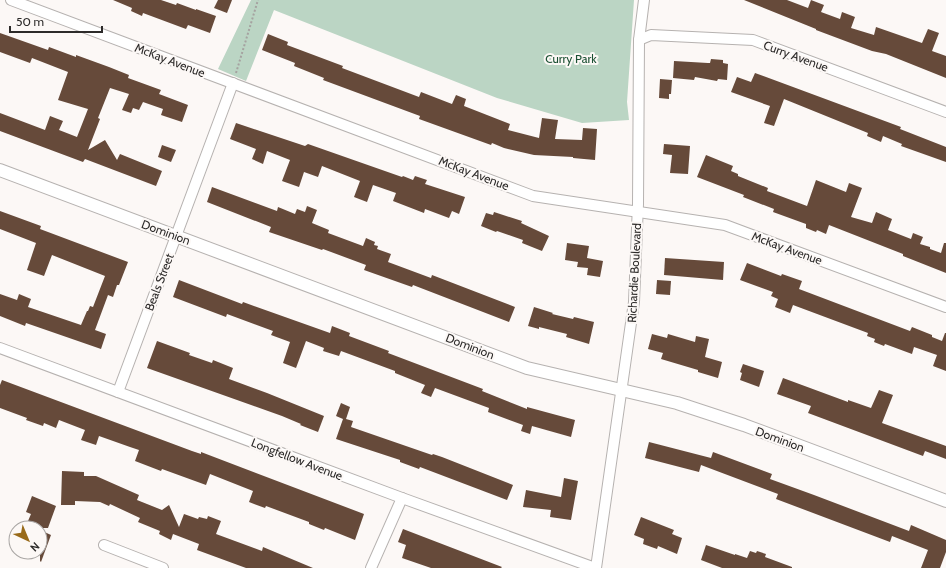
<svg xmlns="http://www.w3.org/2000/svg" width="946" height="568" font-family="Cabin,sans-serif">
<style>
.green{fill:#bbd5c4}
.building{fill:#664a3a}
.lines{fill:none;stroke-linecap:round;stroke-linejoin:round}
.minor-casing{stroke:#b6b2b0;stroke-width:12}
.tertiary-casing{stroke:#b6b2b0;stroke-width:14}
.path{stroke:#a5a2a0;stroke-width:2;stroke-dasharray:2 2;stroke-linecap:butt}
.minor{stroke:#fff;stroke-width:10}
.tertiary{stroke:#fff;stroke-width:12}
.labels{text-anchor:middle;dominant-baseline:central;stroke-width:4;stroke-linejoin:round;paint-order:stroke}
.street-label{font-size:12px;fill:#2d2b2a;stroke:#fcf8f6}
.park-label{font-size:12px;fill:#1b5033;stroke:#fcf8f6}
</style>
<rect width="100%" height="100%" fill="#fcf8f6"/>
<path class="green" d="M251,0H634L627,102L629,120L582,123L497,98L274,10L246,81L218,69Z"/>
<g class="building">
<path d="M113,0H161L176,5L177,3L196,10V9L216,16L210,33L188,25L186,29L143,13L142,16L131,11L132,8Z"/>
<path d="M218,0H232L227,13L214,8Z"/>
<path d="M744,0H787L808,8L811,0L824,5L821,12L840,19L842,12L855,17L851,28L874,35L876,27L922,43L928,29L939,33L932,51L946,56V78L886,54L872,51L816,30V29Z"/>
<path d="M0,33L48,50L49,47L76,57V55L109,67L129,75L128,78L161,90L159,94L188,105L182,122L161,115L163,109L143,102L139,110L133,108L131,113L122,110L129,94L110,88L98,118L100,119L88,150L105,140L117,160L120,154L162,171L156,186L85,159L83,162L0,131V113L45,130L50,116L63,121L59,130L77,137L88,109L58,100L68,72L32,58L30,63L0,52Z"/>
<path d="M268,34L288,42L287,45L343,66L342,68L419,97L421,92L452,104L456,95L466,99L464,106L510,124L508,130L539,138L542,118L558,120L555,139L582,140L583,128L597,129L595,160L573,158V157L534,155L504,148L492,143L491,145L419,119L420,116L323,80L324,78L294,66L295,63L262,50Z"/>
<path d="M711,59L723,60V63L728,64L727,80L718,79L717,81L695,77L694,80L673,78L674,61L708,63H710Z"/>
<path d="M755,73L901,127L900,129L946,147V162L901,146L902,144L883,136L881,142L867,136L868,133L784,99L774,126L764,123L770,106L731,92L737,77L751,82Z"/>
<path d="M660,79L672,80L671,94H669V99L659,98Z"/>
<path d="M236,123L305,146L308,144L402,177L403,176L413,180L415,176L427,180L425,184L465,197L459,214L452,211L449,218L425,209L424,213L393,201L396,193L373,185L367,202L354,197L360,181L322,166L318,177L304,172L299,187L282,181L290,160L267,151L263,164L252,159L256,149L230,139Z"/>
<path d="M664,144L690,146L688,174L670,173L672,155L663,154Z"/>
<path d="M162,145L176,150L171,162L158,157Z"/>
<path d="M706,155L733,166L731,171L738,174V176L768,188L767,191L807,206L816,180L846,192L849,183L862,188L851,217L872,223L876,212L892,219L888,230L911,239L913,233L923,237L920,244L930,247V249L941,253L944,243H946V273L903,256V254L829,225L826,234L817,230L816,232L806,228V224L773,212L774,209L743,197L744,195L697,177Z"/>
<path d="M212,187L277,211L278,207L295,214L297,209L305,212L307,206L317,210L312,223L329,230L328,233L363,246L366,238L375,242L374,245L378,246L377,249L391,254L388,262L431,278L432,275L515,307L509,322L413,285L412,287L364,270L366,265L323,249L322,250L269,232L271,227L207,202Z"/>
<path d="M0,211L41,226L40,229L128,262L119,285H117L113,297L108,295L95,330L106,334L101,349L26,323L25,326L0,316V294L17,300L19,294L31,299L28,307L81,325L87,311H88L90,306L93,307L105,276L52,255L44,276L27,270L36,243L0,229Z"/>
<path d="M494,212L522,221L521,223L549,236L542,251L522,243L523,240L497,231L496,232L481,226L486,213L493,215Z"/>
<path d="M567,243L589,246L587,258L603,261L600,277L587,275L588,268L577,267L578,262L565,260Z"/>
<path d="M665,258L724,262L723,280L664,275Z"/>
<path d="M747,263L781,276L782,274L802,281L799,289L910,331L912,327L932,335V337L942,341L945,333H946V371L933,366L937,355L914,347L912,354L885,344L884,346L874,342L875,339L867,336L868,333L793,305L790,313L775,307L778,299L771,296L773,292L740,280Z"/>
<path d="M179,280L242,304L243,302L330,333L332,326L350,333L349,336L389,351L388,353L483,389L482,391L527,409V407L575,420L571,437L532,426L530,434L521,431L523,425L488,412L489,408L435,388L431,397L421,393L425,385L395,373V371L341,351L339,356L323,351L324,348L306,341L296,368L283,363L290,342L271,335L273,331L227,314L226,317L173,297Z"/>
<path d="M657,280L671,281L670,295L656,294Z"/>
<path d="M534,307L553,313L552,314L573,319L574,317L594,322L589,344L566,337L567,334L539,327V329L528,326Z"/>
<path d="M652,334L667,338L668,334L695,342L696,336L709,339L705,357L722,362L718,378L698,372V370L661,359L663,353L648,349Z"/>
<path d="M157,341L190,353L189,355L212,363L213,360L233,368L229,379L267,393L324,416L318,432L300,425L301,424L282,416L147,368Z"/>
<path d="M743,364L764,371L759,387L740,380L742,373L740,372Z"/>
<path d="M783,378L848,402V400L871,408L879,390L893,395L882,423L946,446V459L925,451L923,456L808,413L811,406L777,394Z"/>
<path d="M2,380L192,451L201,454V452L364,514L355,540L325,528L324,530L309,524V522L266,506L265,508L249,502L253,491L210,474L206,485L162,469L161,471L135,461L139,450L130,447L99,436L96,445L81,440L85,430L59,420L56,428L44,423L43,426L26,420L27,418L0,408V385Z"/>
<path d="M341,403L350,407L346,419L353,421L351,427L432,455L433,454L442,457L513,485L507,500L420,467L419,469L400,462V460L336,439L343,419L336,416Z"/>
<path d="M649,442L711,458L713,452L772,474L770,479L814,495L909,531L911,525L946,540V552L940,568H921L928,550L892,536L890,542L776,499L778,494L701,465L699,472L645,458Z"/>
<path d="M62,471L84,472V476H96L139,495L137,500L162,510L169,505L179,527L184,514L198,519L199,517L207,519L208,516L221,521L216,534L262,551L263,547L313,568H246L197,550L199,544L173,534L171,540L159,534L160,531L138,522L140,518L110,504L109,506L100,502L75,501V505H61Z"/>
<path d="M564,478L578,481L571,520L550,517L551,510L523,507L526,490L561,497Z"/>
<path d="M32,496L56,506L48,528H25L31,514L26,512Z"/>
<path d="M641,517L674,530L672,534L682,538L677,554L658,546L657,549L643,544L644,539L634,535Z"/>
<path d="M403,529L502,567L501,568H431L402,558L406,545L398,542Z"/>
<path d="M40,530L51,535L41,562L40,561Z"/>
<path d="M706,545L735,555V554L747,558L750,551L756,553L757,551L766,554L765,557L792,567V568H722L701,560Z"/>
</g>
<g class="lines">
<g class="minor-casing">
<g id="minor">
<path d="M11,0L533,196L725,225L946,307"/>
<path d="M639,40L651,35L753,40L946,112"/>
<path d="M0,348L402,498L595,568"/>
<path d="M118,392L233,83"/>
<path d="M104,545L163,568"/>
<path d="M371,568L402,498"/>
<path d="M596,568L634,302L638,204L639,40L644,0"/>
</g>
</g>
<g class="tertiary-casing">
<path id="tertiary" d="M0,170L527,368L677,403L744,425L946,501"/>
</g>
<path class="path" d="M236,73L258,0"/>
<use href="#minor" class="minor"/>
<use href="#tertiary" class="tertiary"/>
</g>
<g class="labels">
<g class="street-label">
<text transform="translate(796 56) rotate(20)">Curry Avenue</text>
<text transform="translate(170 60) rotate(21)">McKay Avenue</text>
<text transform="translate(474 173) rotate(21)">McKay Avenue</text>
<text transform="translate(166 232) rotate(20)">Dominion</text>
<text transform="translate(787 248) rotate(20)">McKay Avenue</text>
<text transform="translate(634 273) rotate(-87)">Richardie Boulevard</text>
<text transform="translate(159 282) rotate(-69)">Beals Street</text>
<text transform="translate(470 346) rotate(21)">Dominion</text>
<text transform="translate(780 439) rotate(20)">Dominion</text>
<text transform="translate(297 459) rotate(21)">Longfellow Avenue</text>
</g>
<g class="park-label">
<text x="571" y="58">Curry Park</text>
</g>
</g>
<g transform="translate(28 540) rotate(136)"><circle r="19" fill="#fcf8f6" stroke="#a9a6a4"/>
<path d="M0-3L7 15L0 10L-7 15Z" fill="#986a1a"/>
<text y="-6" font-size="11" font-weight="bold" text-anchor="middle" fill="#2d2b2a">N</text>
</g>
<path d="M10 26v6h92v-6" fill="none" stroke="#2d2b2a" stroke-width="2"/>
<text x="16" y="26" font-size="12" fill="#2d2b2a" stroke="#fcf8f6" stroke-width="3" paint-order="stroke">50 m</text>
</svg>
